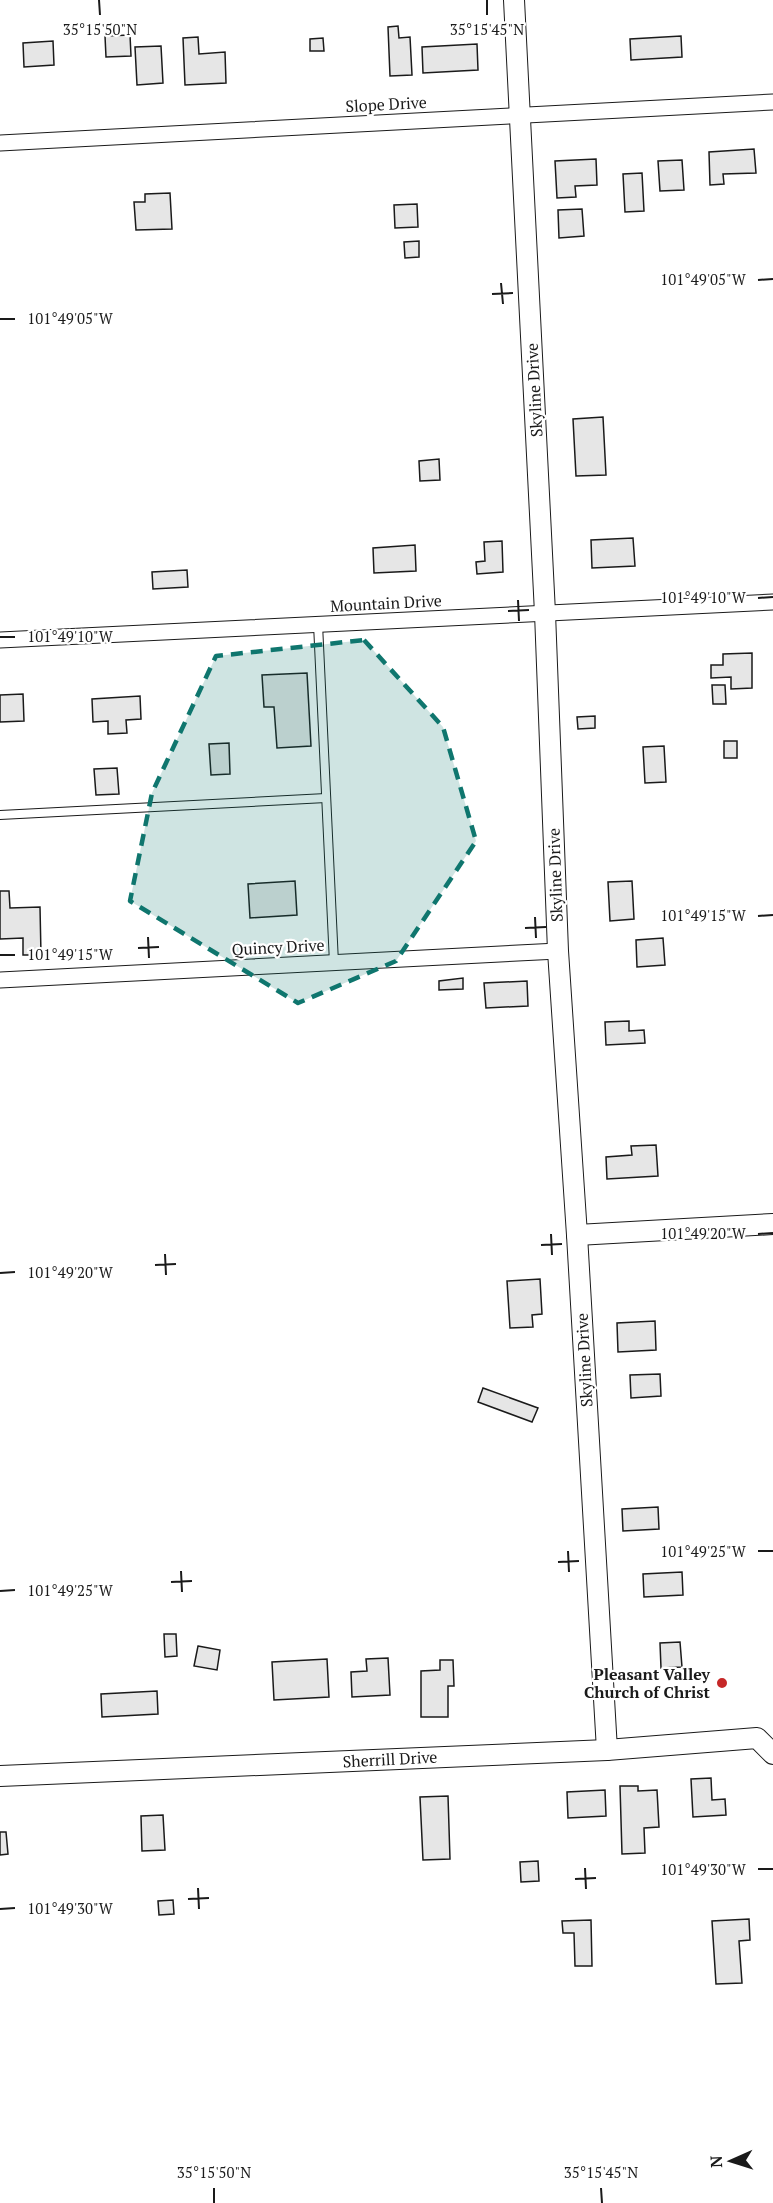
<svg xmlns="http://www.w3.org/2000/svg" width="773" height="2203" font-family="'PT Serif',serif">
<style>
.building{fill:#e6e6e6;stroke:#1a1a1a;stroke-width:1.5}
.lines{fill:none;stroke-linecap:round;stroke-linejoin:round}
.service-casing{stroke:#1a1a1a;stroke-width:10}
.minor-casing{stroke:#1a1a1a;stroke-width:17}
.tertiary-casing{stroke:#1a1a1a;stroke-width:22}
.service{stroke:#fff;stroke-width:8}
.minor{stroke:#fff;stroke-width:15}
.tertiary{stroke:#fff;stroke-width:20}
.marked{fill:#0f766e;fill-opacity:0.2;stroke:#0f766e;stroke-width:4.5;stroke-dasharray:12 8;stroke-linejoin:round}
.ticks{fill:none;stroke:#1a1a1a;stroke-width:2}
.poi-dot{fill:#c62828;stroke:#fff;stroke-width:2}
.labels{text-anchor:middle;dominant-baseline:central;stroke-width:4.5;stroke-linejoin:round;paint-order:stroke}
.street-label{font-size:16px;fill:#1a1a1a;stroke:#fff}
.poi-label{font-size:16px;font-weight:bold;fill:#1a1a1a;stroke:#fff;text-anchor:end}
.ticks-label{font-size:15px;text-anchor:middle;fill:#1a1a1a;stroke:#fff;stroke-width:4.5;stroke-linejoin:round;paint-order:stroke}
</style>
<rect width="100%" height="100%" fill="#fff"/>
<g class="building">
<path d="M398,26L399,38L410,37L412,75L390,76L388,27Z"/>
<path d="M130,35L131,56L106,57L105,36Z"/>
<path d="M681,36L682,57L631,60L630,39Z"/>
<path d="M198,37L199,54L225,52L226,83L185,85L183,38Z"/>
<path d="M323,38L324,51H310V39Z"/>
<path d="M53,41L54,65L24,67L23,43Z"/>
<path d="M477,44L478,70L423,73L422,47Z"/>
<path d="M161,46L163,83L137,85L135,47Z"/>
<path d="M754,149L756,173L723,174L724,184L710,185L709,152Z"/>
<path d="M596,159L597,185L575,186L576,197L557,198L555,161Z"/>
<path d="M682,160L684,190L660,191L658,161Z"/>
<path d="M642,173L644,211L625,212L623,174Z"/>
<path d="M170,193L172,229L136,230L134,202H145V194Z"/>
<path d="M417,204L418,227L395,228L394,205Z"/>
<path d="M582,209L584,236L559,238L558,210Z"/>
<path d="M419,241V257L405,258L404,242Z"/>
<path d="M603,417L606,475L576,476L573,419Z"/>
<path d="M439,459L440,480L420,481L419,461Z"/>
<path d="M633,538L635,566L592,568L591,540Z"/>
<path d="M502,541L503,572L477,574L476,562L485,561L484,542Z"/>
<path d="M415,545L416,571L374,573L373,548Z"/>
<path d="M187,570L188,587L153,589L152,572Z"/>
<path d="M752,653V688L731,689V677L711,678V665H723V654Z"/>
<path d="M307,673L311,746L277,748L274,707H264L262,675Z"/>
<path d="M712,685H725L726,704H713Z"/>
<path d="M23,694L24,721L0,722V695Z"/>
<path d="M140,696L141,719L126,720L127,733L108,734V721L93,722L92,699Z"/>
<path d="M595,716V728L578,729L577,717Z"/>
<rect x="724" y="741" width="13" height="17"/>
<path d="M229,743L230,774L211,775L209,744Z"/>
<path d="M664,746L666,782L645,783L643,747Z"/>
<path d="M117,768L119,794L96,795L94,769Z"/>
<path d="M295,881L297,915L250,918L248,884Z"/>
<path d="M632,881L634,919L610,921L608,882Z"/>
<path d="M0,891H9L10,908L40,907L41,955H23V938L0,939Z"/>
<path d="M663,938L665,965L637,967L636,940Z"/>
<path d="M463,978V989L439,990V981Z"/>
<path d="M527,981L528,1006L486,1008L484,983Z"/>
<path d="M629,1021V1031L644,1030L645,1043L606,1045L605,1022Z"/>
<path d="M656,1145L658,1176L607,1179L606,1157L632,1155L631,1146Z"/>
<path d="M540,1279L542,1314L532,1315L533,1327L510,1328L507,1281Z"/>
<path d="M655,1321L656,1350L618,1352L617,1323Z"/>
<path d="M660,1374L661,1396L631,1398L630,1375Z"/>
<path d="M483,1388L538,1408L532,1422L478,1402Z"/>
<path d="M658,1507L659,1529L623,1531L622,1509Z"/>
<path d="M682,1572L683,1595L644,1597L643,1574Z"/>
<path d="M164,1634H176L177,1656L165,1657Z"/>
<path d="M680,1642L682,1667L661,1668L660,1643Z"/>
<path d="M198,1646L220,1650L217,1670L194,1666Z"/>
<path d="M388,1658L390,1695L352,1697L351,1672L367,1671L366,1659Z"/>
<path d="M327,1659L329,1697L274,1700L272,1662Z"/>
<path d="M440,1660H453L454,1686H448V1717H421V1671L440,1670Z"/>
<path d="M157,1691L158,1714L102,1717L101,1694Z"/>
<path d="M711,1778L712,1800L725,1799L726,1815L693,1817L691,1779Z"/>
<path d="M620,1786H638V1791L657,1790L659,1827L644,1828L645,1853L622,1854Z"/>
<path d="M605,1790L606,1816L568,1818L567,1792Z"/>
<path d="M448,1796L450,1859L423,1860L420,1797Z"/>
<path d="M163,1815L165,1850L142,1851L141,1816Z"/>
<path d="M0,1832H6L8,1854L0,1855Z"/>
<path d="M538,1861L539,1881L521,1882L520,1862Z"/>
<path d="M173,1900L174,1914L159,1915L158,1901Z"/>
<path d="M749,1919L750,1940L739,1941L742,1983L716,1984L712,1921Z"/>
<path d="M591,1920L592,1966H575L574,1933H563L562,1921Z"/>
</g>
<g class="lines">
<g class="service-casing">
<g id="service">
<path d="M318,624L334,963"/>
<path d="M0,815L326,798"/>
</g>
</g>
<g class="minor-casing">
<g id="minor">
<path d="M0,143L773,102"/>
<path d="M0,640L773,602"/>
<path d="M0,980L558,951"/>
</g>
</g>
<g class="tertiary-casing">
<g id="tertiary">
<path d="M514,0L545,613L558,951L577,1235L607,1750"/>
<path d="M577,1235L773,1224"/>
<path d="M0,1776L607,1750L757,1738L773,1754"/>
</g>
</g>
<use href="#service" class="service"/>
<use href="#minor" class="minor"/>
<use href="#tertiary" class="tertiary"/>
</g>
<path class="marked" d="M364,640L443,727L476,841L396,961L298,1003L130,901L152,793L216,656Z"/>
<path class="ticks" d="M99,0L100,15M487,0V15M758,280L773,279M501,283L503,304M492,294L513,293M0,319H15M758,598L773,597M518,600L519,621M508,611L529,610M0,637H15M758,916L773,915M535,917L536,938M525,928L546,927M148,937L149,958M138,948L159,947M0,955H15M551,1234L552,1255M758,1234L773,1233M541,1245L562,1244M165,1254L166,1275M155,1265L176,1264M0,1273L15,1272M568,1551L569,1572M758,1551H773M558,1562L579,1561M181,1571L182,1592M171,1582L192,1581M0,1591L15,1590M585,1868L586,1889M758,1869H773M575,1879L596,1878M198,1888L199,1909M188,1899L209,1898M0,1909L15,1908M214,2188V2203M601,2188L602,2203"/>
<circle class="poi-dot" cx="722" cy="1683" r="6"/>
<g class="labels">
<g class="street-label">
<text transform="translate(386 104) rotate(-3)">Slope Drive</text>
<text transform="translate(534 390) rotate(-93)">Skyline Drive</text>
<text transform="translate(386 603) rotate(-3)">Mountain Drive</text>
<text transform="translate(555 875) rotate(-92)">Skyline Drive</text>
<text transform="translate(278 947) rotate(-3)">Quincy Drive</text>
<text transform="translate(584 1360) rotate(-93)">Skyline Drive</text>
<text transform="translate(390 1759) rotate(-3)">Sherrill Drive</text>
</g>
<g class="poi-label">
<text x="710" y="1674">Pleasant Valley<tspan x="710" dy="18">Church of Christ</tspan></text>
</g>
</g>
<g class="ticks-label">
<text x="100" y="35">35°15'50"N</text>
<text x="487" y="35">35°15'45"N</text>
<text x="703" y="285">101°49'05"W</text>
<text x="70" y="324">101°49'05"W</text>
<text x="703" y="603">101°49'10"W</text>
<text x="70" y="642">101°49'10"W</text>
<text x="703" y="921">101°49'15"W</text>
<text x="70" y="960">101°49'15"W</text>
<text x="703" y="1239">101°49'20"W</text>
<text x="70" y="1278">101°49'20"W</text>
<text x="703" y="1557">101°49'25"W</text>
<text x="70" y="1596">101°49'25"W</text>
<text x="703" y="1875">101°49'30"W</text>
<text x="70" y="1914">101°49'30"W</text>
<text x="214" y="2178">35°15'50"N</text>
<text x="601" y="2178">35°15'45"N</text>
</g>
<g transform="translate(731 2161) rotate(267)" stroke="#ffffff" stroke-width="4.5" paint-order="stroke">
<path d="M0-4.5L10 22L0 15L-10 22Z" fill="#1a1a1a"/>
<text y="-9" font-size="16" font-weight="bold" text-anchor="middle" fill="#1a1a1a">N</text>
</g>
</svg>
